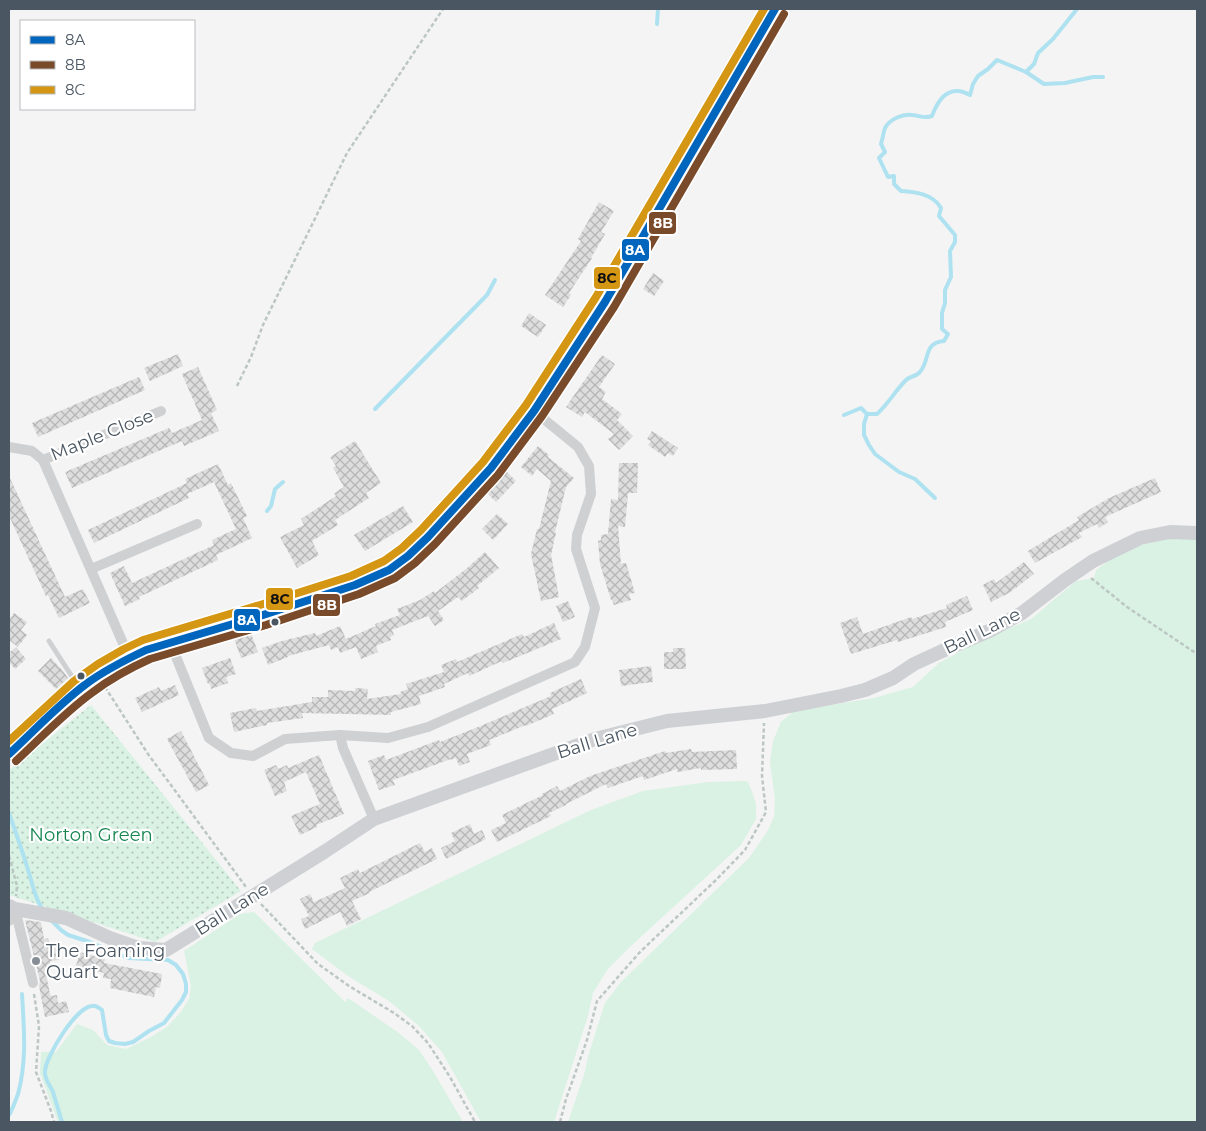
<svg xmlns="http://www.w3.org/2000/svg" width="1206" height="1131" font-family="Montserrat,sans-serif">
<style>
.grass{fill:#d9f2e3}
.park{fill:url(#park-dots)}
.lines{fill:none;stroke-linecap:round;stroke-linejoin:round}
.stream{stroke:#aee2f0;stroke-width:4}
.building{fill:url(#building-cross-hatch)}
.path{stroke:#bcc7c4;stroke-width:2.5;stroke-dasharray:4 2.5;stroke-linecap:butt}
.lane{stroke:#ced0d2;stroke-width:5}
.street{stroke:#ced0d2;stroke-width:10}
.secondary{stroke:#ced0d4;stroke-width:14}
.bus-1-casing{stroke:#fff;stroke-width:11}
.bus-2-casing{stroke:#fff;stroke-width:11}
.bus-3-casing{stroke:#fff;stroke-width:11}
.bus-1{stroke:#0065bd;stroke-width:8}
.bus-2{stroke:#7a4b2a;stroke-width:8}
.bus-3{stroke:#d49613;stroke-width:8}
.bus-dot{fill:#4a5661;stroke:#fff;stroke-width:2}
.poi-dot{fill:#868d94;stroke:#fff;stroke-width:2}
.labels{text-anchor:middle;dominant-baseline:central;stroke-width:4.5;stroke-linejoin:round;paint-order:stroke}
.street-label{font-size:18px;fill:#4a5661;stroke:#fff}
.park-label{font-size:18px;fill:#17864f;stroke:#fff}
.poi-label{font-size:18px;fill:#4a5661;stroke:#fff;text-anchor:start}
.line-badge{stroke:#fff;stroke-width:2}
.badge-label{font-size:14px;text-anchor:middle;font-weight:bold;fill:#fff}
.pale-badge-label{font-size:14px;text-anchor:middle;font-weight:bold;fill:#111}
</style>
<defs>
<pattern id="park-dots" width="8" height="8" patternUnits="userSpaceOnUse" patternTransform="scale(1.25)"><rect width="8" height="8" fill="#d9f2e3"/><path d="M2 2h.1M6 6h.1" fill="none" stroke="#b2c7bb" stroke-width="1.8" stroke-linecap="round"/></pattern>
<pattern id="building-cross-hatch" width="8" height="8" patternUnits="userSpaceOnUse" patternTransform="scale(1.25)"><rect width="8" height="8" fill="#ddddde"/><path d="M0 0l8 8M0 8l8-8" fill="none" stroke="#b5b6b7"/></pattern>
</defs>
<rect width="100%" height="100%" fill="#f4f4f4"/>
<g class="grass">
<path d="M1197,538V1122H568L584,1075L589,1053L605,1003L621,982L749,858L767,832L774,817L775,799L770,762L773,741L781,722L794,711L874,698L913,687L939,663L980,641L1031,619L1076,581L1089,579L1094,578L1096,570L1124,549L1169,539Z"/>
<path d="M745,781L748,782L752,792L756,804V819L741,845L632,945L607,970L593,993L587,1019L554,1122H481L442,1052L419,1026L389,1001L348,976L312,949L315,943L591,810L643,791L708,782Z"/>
<path d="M254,912L345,1002L348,998L399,1033L419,1050L433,1071L463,1122H58L40,1073L41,1052H56L77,1024L93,1030L107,1045L126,1049L149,1038L167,1027L180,1013L189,999L191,986L184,951L240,914Z"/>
</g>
<path class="park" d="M91,705L241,891L155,942L9,895V770Z"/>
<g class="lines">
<g class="stream">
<path d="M657,24L658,9"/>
<path d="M1026,72L1034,64L1038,53L1053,39L1077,9"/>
<path d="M375,409L487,295L495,280"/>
<path d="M867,414L864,424V435L869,445L875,454L899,472L915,479L935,498"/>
<path d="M844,415L861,408L867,414H877C889,403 895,391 906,380C910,376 915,377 919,373C931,361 922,343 944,341L948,334L942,329V313L945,303V290L951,277L950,251L955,242V235L939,216L941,208C933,194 916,192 901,191L894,184V176L888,177L879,158L885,152L881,144C883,138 883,133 885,128C890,119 902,114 912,115C922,116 923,119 932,116C936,105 944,90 958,91C962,91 966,93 970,95L973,84L978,76L988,69L997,60L1026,72L1044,84L1065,83L1093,77H1103"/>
<path d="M267,511L271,506L275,489L283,482"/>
<path d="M9,813C16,833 23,853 29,873C33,886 35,899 43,910"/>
<path d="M52,921L61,930L68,935L90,942L113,952L128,958L168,960L176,965L183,974L186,984V992L182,1000L164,1023L149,1031L133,1042L125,1044L115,1043L109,1041L106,1035L102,1010C99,1008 96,1005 92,1006C76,1007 46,1056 45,1071C44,1079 50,1085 53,1092C56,1102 59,1112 62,1122"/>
<path d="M9,1115C13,1108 15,1102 18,1094C27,1061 24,1028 22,994"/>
</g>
</g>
<g class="building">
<path d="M599,202L614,211L601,232L605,234L591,258H592L569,293L571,295L563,307L545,295L581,241L578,239Z"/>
<path d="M653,273L664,281L654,296L643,289Z"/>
<path d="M529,313L546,325L538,337L521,326Z"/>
<path d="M178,354L183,366L150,381L144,368Z"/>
<path d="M602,355L615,364L599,387L606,392L602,399L622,414L617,420L633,436L619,450L608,439L614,434L585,412L582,417L566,407Z"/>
<path d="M198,367L217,410L211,413L219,431L184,446L182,441L72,488L65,472L169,428L172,433L202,420L182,374Z"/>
<path d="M139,377L145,390L38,437L32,423Z"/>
<path d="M652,431L678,448L673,456L668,453L665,457L648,445L651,441L647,439Z"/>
<path d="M355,441L381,483L366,493L369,498L335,520L338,525L312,541L319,555L297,568L280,537L304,525L301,519L336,496L334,493L344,487L333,468L336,466L330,457Z"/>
<path d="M538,446L549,455L548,457L574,478L566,487L555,532L556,533L551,555L559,597L541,601L531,554L537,529H539L551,481L537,469L532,476L521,467Z"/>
<path d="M619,463H638L637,493H628L625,527L618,526L621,564L626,563L635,593L629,594L631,600L614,605L612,600H611L600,564L598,541L601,540V535L608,534L611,499L618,500Z"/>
<path d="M218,464L228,485L231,483L247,516L243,518L252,538L216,555L218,560L139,597L140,599L125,606L110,573L124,566L132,583L214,545L212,540L236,529L214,482L187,494L189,498L94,543L88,530L187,483L185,479Z"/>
<path d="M503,468L516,481L496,502L483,489Z"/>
<path d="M9,476L65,597L83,589L90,603L59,618L48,595L46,596L9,516Z"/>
<path d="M1155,478L1161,492L1105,517L1108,522L1099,528L1097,524L1079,533L1082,537L1035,563L1028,551L1079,520L1077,517L1109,498Z"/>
<path d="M403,506L413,522L365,551L354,535Z"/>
<path d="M497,514L508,524L493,540L482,529Z"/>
<path d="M485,552L499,568L477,586L479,588L462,601L458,597L438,611L444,620L435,626L428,616L392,630L394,635L390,637L391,640L376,646L378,652L361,659L356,647L340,653L338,647L331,650L329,645L288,656V657L268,665L262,648L282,641L315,633L316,636L340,626L346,639L376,626L375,624L400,615L397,609L420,600L434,591L435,593L466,569Z"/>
<path d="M1024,562L1034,574L1009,593L991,602L983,585L994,579L996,583Z"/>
<path d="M967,596L973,610L945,622L946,627L898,642L897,640L851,654L840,623L857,617L863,634L911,617L912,619L947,608L946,605Z"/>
<path d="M568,601L575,617L563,622L556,606Z"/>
<path d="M14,613L27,622L21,630L27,635L18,647L9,640V620Z"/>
<path d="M554,623L561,639L503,663L502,661L469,676L468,673L444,684L445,687L419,696L421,704L391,712V715L302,713L303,718L267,723V725L234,732L230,713L256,708L257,711L312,702V697H328V690L355,691V688L368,689L367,699L401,694L400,692L408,689L406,684L444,672L441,665L456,659L457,662L522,634L524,637Z"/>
<path d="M249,628L258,652L241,658L232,633Z"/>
<path d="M16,647L26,659L15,669L9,662V653Z"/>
<path d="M673,648H685L686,669H664V652H673Z"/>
<path d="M51,658L63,671L68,678L56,689L38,671Z"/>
<path d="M230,658L236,674L226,677L228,683L211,689L210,684H208L202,668Z"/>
<path d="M651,666L653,682L621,686L619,670Z"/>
<path d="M581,679L587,693L552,709L554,714L526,726V725L489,740L491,745L467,754L470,762L459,766L456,758L451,760V759L393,780L395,785L379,790L368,761L384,755L386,760L439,740L440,742L483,725L551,696L550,693Z"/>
<path d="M175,685L179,695L142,712L135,698L159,687L161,691Z"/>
<path d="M181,731L209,785L196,792L167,739Z"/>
<path d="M691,749L692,752L736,750L737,769L701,770V768L677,772V769L644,780L643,776L608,788L606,784L566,804V805L549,813L551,816L497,842L491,830L506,823L502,815L543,795L542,794L557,786L560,791L590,776L665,751L666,753Z"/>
<path d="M319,755L344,814L316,825L317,827L300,835L291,816L320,804L306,772L284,782L287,791L275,796L264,770L276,765L278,769L287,765L288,768Z"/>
<path d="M470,824L474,834L482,830L486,839L446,859L441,848L455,841L451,833Z"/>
<path d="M420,843L425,852L432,848L437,859L369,892L370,893L352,901L361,919L347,926L340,912L305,929L301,919L309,916L300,899L310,894L314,902L345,888L340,878L358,869L360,873Z"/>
<path d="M25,920L41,922L44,939L48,938L50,945L56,944L59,960L50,961L51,967L45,969L50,994L51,996L57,995L58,1003L66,1001L69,1012L45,1017L39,986L40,981Z"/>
<path d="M80,952L105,959L104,963L162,974L160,988L156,987L154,997L110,988L111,979L103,978L104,973L76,966Z"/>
</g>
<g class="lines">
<g class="path">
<path d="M237,386L251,357L263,325L347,153L443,9"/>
<path d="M1091,578L1127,607L1197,654"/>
<path d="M105,687L148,754L246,887"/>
<path d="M9,856L17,886L16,896"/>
<path d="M261,904L318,964L349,986L394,1013L412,1026L428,1043L450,1077L475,1122"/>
<path d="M34,994L39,1026L36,1072L51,1111L54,1122"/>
<path d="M560,1122L566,1099L587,1040L597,1001L640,952L717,879L745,850L766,812L762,776L764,723"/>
</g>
<path class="lane" d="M49,641L80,689"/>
<g class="street">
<path d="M9,447L32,451L43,460L129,657"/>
<path d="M43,460L161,411"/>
<path d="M91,569L197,524"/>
<path d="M170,642L209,738L231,753L253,756L285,739L340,735L388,738L428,727L575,662L585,647L595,608L576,549L577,535L591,494L589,466L578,447L534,411"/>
<path d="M340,735L343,748L374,819"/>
<path d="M15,909L33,983"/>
<path d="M9,921L12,907"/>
</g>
<g class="secondary">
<path d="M9,754C33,732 56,709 80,689C100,673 123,660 146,650L263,615L355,585L389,570L408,556L428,537L491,468L534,411L605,302L775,9"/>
<path d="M9,906L15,909L66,918L110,938L139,948L166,950L324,852L374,819L595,739L667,721L765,711L841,696L865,690L893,678L914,664L940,652L989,631L1022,613L1065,580L1093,561L1140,538L1170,532L1197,533"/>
</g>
<g class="bus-1-casing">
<path id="bus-1" d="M9,754C34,731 58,705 86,684C105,670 125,660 146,650L263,615L355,585L389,570L408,556L428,537L491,468L534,411L605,302L775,9"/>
</g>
<g class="bus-2-casing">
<path id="bus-2" d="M16,761C41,738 65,712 93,692C110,679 130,668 150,659L266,625L359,594L395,578L415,563L435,544L498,475L542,416L614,307L784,14"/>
</g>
<g class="bus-3-casing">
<path id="bus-3" d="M9,741L74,681L98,664L124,649L143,640L260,605L351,576L384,561L402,548L421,530L483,462L526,405L596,297L764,9"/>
</g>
<use href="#bus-1" class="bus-1"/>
<use href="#bus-2" class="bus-2"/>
<use href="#bus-3" class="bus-3"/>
</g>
<g class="bus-dot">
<circle cx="275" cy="622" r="4.5"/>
<circle cx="81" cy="676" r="4.5"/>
</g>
<circle class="poi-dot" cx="36" cy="961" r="5"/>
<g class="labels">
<g class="street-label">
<text transform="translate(102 435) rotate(-22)">Maple Close</text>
<text transform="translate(982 631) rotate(-26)">Ball Lane</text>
<text transform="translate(597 741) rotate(-17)">Ball Lane</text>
<text transform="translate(232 909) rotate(-32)">Ball Lane</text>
</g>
<g class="park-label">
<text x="91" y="835">Norton Green</text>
</g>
<g class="poi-label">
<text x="46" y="951">The Foaming<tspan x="46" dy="21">Quart</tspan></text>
</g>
</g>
<g class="line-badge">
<rect x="648" y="211" width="29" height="24" rx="5" fill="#7a4b2a"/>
<rect x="621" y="238" width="29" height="24" rx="5" fill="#0065bd"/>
<rect x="593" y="266" width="28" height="24" rx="5" fill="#d49613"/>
<rect x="265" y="587" width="29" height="24" rx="5" fill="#d49613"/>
<rect x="312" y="593" width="29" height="24" rx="5" fill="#7a4b2a"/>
<rect x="233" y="608" width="28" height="24" rx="5" fill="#0065bd"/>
</g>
<g class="badge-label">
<text x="663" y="228">8B</text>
<text x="635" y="255">8A</text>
<text x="327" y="610">8B</text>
<text x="247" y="625">8A</text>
</g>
<g class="pale-badge-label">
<text x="607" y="283">8C</text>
<text x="280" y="604">8C</text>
</g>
<rect width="1206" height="1131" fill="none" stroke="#4a5661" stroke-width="20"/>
<rect x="20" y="20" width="175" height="90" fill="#ffffff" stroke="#b7bbc0"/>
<rect x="30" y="36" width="25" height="8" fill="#0065bd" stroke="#b7bbc0"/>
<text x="65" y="45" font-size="15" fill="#4a5661">8A</text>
<rect x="30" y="61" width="25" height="8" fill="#7a4b2a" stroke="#b7bbc0"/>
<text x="65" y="70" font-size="15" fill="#4a5661">8B</text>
<rect x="30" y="86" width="25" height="8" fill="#d49613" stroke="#b7bbc0"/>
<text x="65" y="95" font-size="15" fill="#4a5661">8C</text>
</svg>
